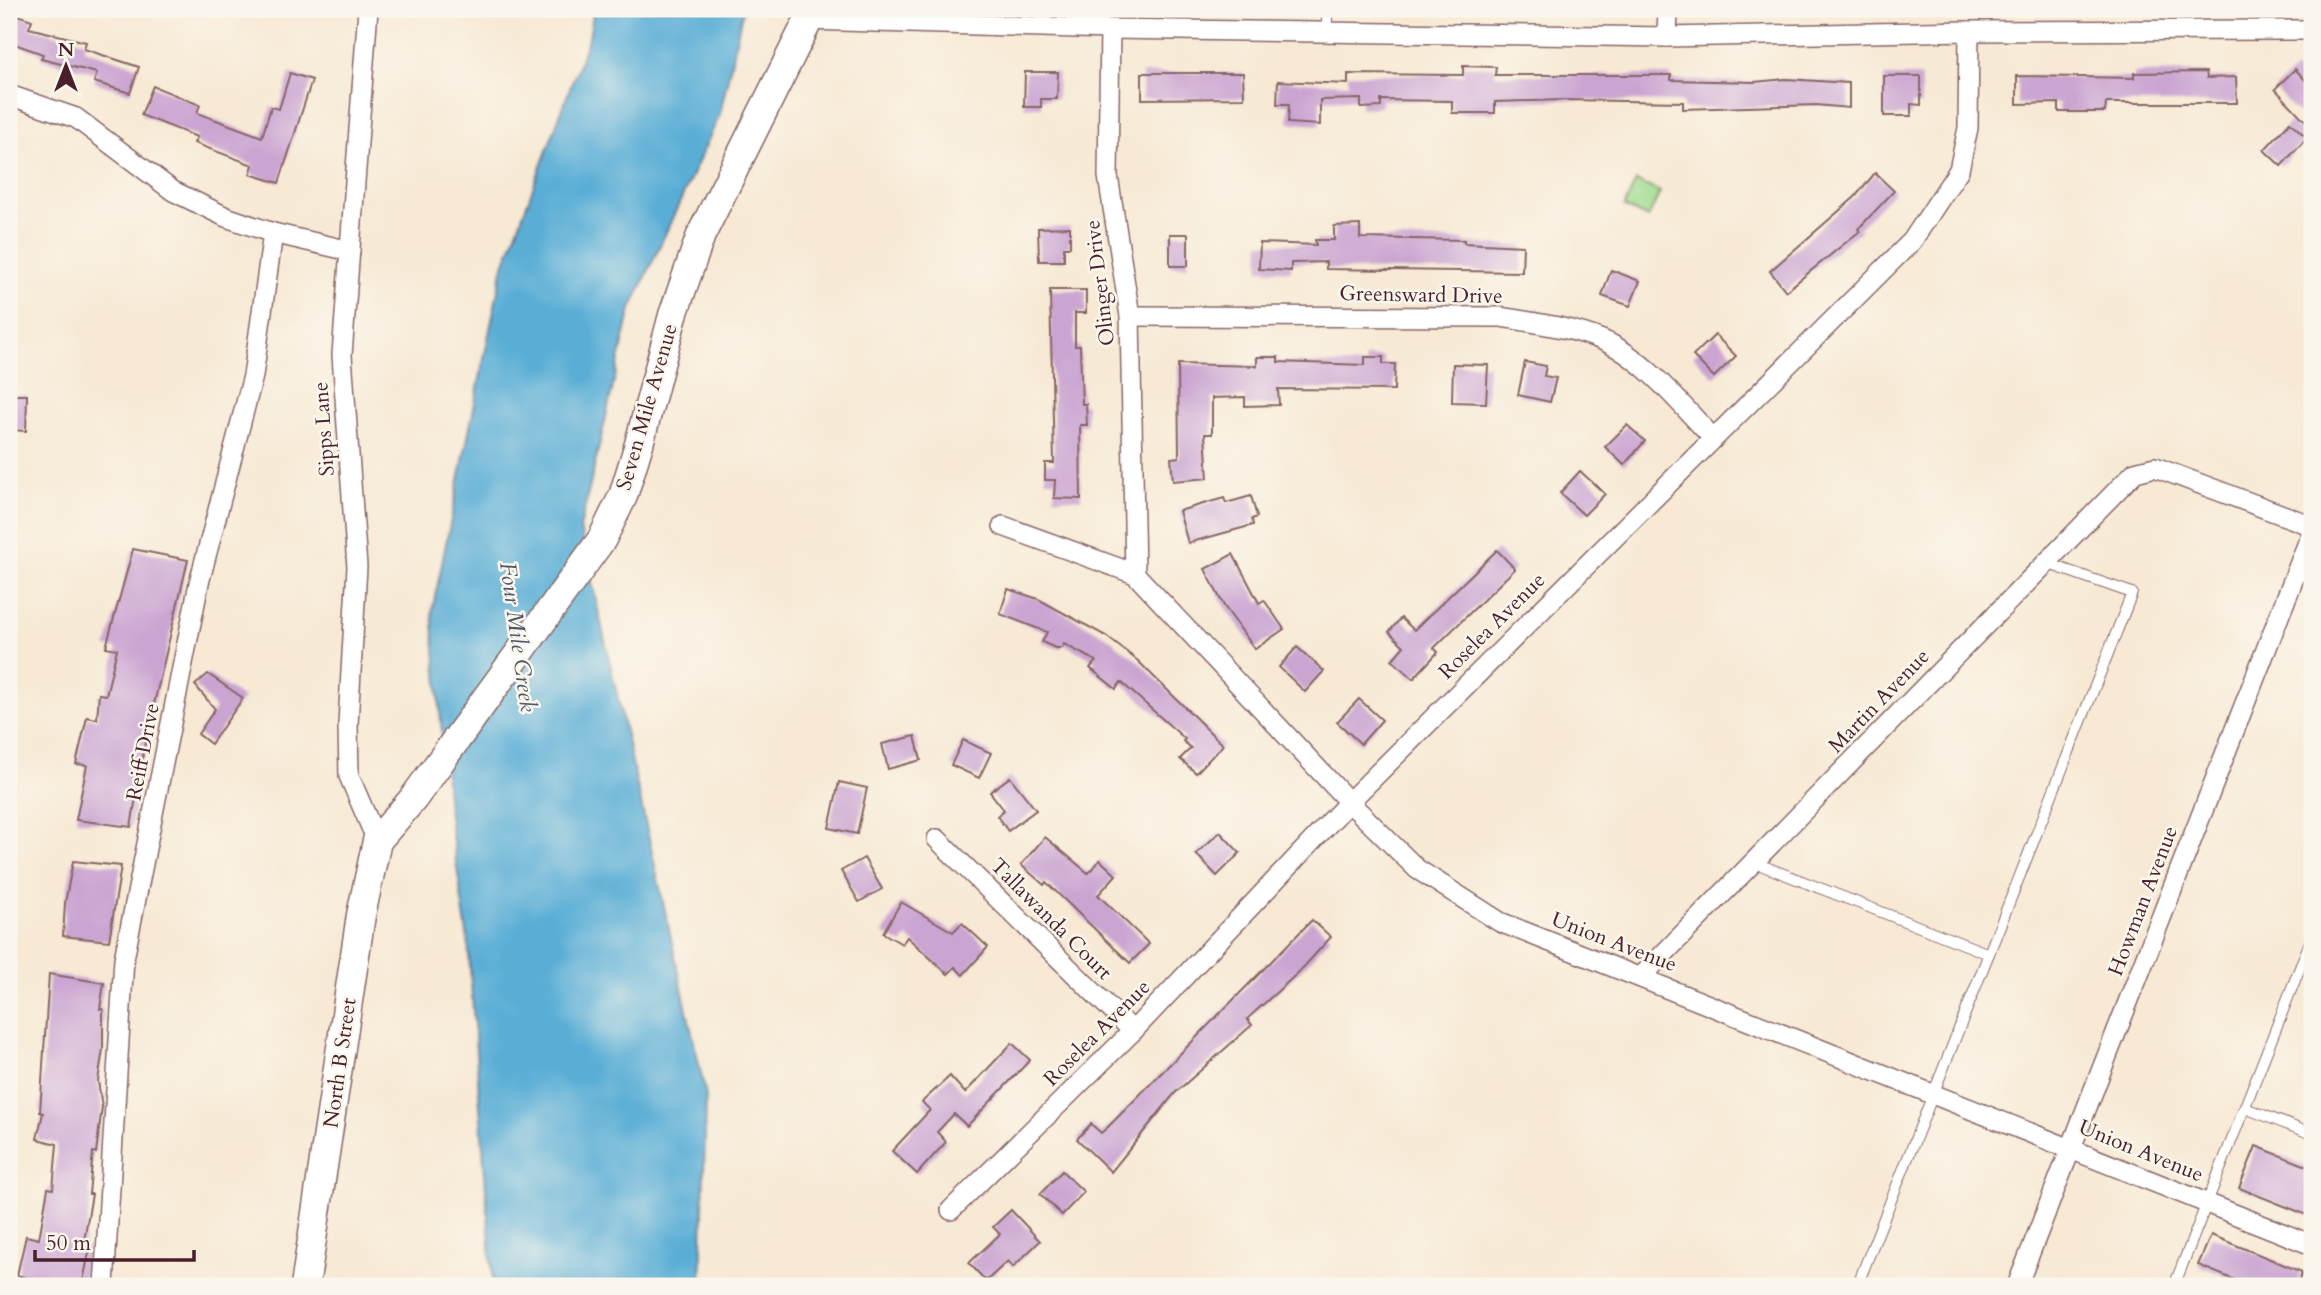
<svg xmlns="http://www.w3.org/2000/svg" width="2321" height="1295" font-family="Cardo,serif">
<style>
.green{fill:#9fdb8e;stroke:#747d5c;stroke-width:2}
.water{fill:#5aaed6;stroke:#526680;stroke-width:2}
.building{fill:#cba5d2}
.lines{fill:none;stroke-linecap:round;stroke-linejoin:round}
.lane-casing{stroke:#876666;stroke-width:12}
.street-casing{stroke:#876666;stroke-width:22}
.secondary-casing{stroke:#876666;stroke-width:31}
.lane{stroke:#fff;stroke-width:10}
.street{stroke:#fff;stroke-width:19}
.secondary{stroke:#fff;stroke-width:28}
.labels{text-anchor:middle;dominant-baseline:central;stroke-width:5;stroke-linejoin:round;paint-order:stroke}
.street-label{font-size:21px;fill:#4a1f2b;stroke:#fbf7ec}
.water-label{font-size:23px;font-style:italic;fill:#50586f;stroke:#fbf7ec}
</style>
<rect width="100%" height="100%" fill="#fbf7ec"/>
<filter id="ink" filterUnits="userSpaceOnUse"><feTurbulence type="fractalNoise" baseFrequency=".0143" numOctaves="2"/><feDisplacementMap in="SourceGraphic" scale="14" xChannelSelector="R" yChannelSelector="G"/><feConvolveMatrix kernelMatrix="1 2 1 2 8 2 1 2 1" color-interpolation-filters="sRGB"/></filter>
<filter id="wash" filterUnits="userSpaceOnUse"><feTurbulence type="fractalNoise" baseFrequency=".00686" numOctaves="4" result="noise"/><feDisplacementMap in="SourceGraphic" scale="28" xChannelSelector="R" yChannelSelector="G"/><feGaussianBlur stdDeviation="1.57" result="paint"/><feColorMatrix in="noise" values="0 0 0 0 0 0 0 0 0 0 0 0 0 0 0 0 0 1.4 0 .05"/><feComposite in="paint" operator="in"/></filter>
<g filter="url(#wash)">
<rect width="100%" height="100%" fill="#f7e9d4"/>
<path class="green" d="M1636,181L1660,192L1648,218L1624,207Z"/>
<path class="water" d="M594,9H743L720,114L631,309L580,528L706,1096L701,1286H493L468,941L448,808L432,612L502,271L589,37Z"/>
<g id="blocks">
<g class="building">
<path d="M9,12L32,20L29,28L86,42L84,49L139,67L130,93L94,82L97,73L41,59L43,54L9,42Z"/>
<path d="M1463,66L1496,67L1495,75H1671V80L1754,82L1786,79L1849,83V108L1816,105L1683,109V102L1564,100L1495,102V113H1452V101L1381,100V107L1361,108V99L1320,100V125L1288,123L1289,104H1277L1278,81L1348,84V74L1463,75Z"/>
<path d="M2295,69L2312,87V128L2275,89Z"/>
<path d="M1025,72H1058L1057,99H1041V107H1024Z"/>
<path d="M2206,72L2207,78L2236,77L2237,103H2106L2105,112H2059V103L2017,104V76L2134,78V73Z"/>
<path d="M290,73L312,80L279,183L250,174L253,165L194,143L197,137L141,115L153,86L200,105L197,113L262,137L271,107L279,109Z"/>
<path d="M1142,73H1243L1244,98L1142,99Z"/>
<path d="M1884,76H1921V105L1911,104V116H1884Z"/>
<path d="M2290,122L2307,138L2281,166L2264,150Z"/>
<path d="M1875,173L1894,191L1858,229L1860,231L1786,291L1770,271L1855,197Z"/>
<path d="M1360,225V238L1464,240V243L1523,246L1522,272L1326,269V262L1291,263V271L1259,269L1260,243L1316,245L1315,240H1334V226Z"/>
<path d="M1070,227V247H1064V261H1039L1038,228Z"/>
<rect x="1170" y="234" width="18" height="32"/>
<path d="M1611,270L1640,281L1630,306L1602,296Z"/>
<path d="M1050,290H1086V313H1075V346H1080L1082,404H1086L1087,425H1080L1081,499L1054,498L1055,480H1045V463H1054Z"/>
<path d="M1715,335L1736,356L1714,377L1693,356Z"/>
<path d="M1257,357H1278V362L1365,365V357H1383V364H1395L1394,390L1278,389L1279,405L1245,406V397L1212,398V434H1205L1208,478L1173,481L1171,458L1179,457L1178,364L1257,366Z"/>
<path d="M1525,362L1546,366L1544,376L1556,378L1550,402L1518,395Z"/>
<path d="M1453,364L1488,365L1486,403L1452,402Z"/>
<path d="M9,395H27L26,431L9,430Z"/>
<path d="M1627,425L1645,441L1624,465L1605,447Z"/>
<path d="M1580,471L1605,494L1584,515L1560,493Z"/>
<path d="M1251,496L1257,517L1252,519L1253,525L1188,543L1179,511L1224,498L1226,503Z"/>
<path d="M133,549L188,560L146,738L131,827L76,820L87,765L76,764L87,717L97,719L99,694L106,695L117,649L106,647Z"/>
<path d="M1497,550L1515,569L1434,648L1438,652L1413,679L1392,660L1404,646L1389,632L1401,618L1414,630Z"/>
<path d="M1233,554L1259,603L1264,600L1284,629L1255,649L1224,606L1205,569Z"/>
<path d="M1008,589L1038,599L1106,636L1138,661L1223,745L1196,773L1180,759L1191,748L1183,741L1185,739L1121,682L1116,689L1090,668L1096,661L1064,644L1062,648H1055L1042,642L1047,632L1000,614Z"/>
<path d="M1297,647L1324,671L1305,692L1279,667Z"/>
<path d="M208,674L243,698L211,744L198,734L215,709L195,685Z"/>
<path d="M1359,699L1382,720L1361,744L1337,722Z"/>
<path d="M915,736L921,760L888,769L882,744Z"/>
<path d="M963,740L991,753L979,778L951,765Z"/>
<path d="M1010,777L1036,810L1008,831L997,816L1004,810L990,792Z"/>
<path d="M839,782L867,788L857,834L829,828Z"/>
<path d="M1220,832L1240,853L1217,876L1196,854Z"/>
<path d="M1045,837L1088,873L1100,860L1116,875L1098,895L1149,944L1130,963L1046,882L1044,885L1021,865Z"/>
<path d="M864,858L882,889L859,902L841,871Z"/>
<path d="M73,861L121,866L109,941L63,936L65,903Z"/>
<path d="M901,902L953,932L962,923L988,947L963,975L955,967L948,974L907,937L902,944L883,933Z"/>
<path d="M1312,920L1331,937L1300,971L1247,1019L1252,1025L1175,1093L1111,1172L1077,1139L1091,1124L1101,1133L1109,1126Z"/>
<path d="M49,974L104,983L100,1009H103V1049L98,1081L102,1107L96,1153L93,1152L89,1194H92L83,1247L90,1248L82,1286H50L17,1275L26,1236L39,1239L48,1188L53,1189L57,1144L37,1139L43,1113L40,1112Z"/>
<path d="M1012,1043L1030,1060L967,1126L954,1114L937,1132L946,1142L917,1174L892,1151L930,1110L922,1102L950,1076L965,1093Z"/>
<path d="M2256,1146L2312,1168V1217L2239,1188Z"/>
<path d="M1062,1171L1084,1192L1062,1215L1040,1194Z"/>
<path d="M1011,1210L1040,1241L1013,1267L1008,1261L986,1281L969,1263L1000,1234L993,1227Z"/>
<path d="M2211,1235L2302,1272L2297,1286H2249L2198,1265Z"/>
</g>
</g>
</g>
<g filter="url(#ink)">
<use href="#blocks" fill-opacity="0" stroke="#876666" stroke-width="2"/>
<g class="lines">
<g class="lane-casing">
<g id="lane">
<path d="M1327,9V32"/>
<path d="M1753,862L1989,954"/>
<path d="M2245,1108L2312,1134"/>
<path d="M1857,1286L2132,593L2046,563"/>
<path d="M2174,1286L2312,937"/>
</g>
</g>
<g class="street-casing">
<g id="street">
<path d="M368,9L342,355L357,567L348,724L349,776L377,841"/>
<path d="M807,20L1110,29L1667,37L1969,31L2312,30"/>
<path d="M1110,29L1108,176L1130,316L1135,574"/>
<path d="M1667,37L1668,9"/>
<path d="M9,95L76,118L173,191L226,217L273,233L350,251"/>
<path d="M1130,316L1501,317C1535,323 1571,327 1602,340C1643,357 1682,406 1712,437"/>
<path d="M1003,526L1135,574L1349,802L1417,869L1500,922L2312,1245"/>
<path d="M937,839L1133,1031"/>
<path d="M1641,977L2135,472L2155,467L2312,526"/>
<path d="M951,1210L1133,1031L1349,802L1912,241L1959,170L1968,128L1969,31"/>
<path d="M104,1286L124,959L199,583L253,376L273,233"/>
<path d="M2017,1286L2312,532"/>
</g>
</g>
<g class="secondary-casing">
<path id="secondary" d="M305,1286L361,915L377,841L413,799L602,539L623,496L639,444L673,315L701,235L814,9"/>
</g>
<use href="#lane" class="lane"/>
<use href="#street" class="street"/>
<use href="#secondary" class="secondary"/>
</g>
</g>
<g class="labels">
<g class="street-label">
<text transform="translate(1100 283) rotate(-97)">Olinger Drive</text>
<text transform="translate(1421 295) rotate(1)">Greensward Drive</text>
<text transform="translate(647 407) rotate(-74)">Seven Mile Avenue</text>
<text transform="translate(324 429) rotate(-94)">Sipps Lane</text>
<text transform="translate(1492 626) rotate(-45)">Roselea Avenue</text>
<text transform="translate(1879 701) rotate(-46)">Martin Avenue</text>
<text transform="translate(143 752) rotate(-79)">Reiff Drive</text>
<text transform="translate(2143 901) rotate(-69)">Howman Avenue</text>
<text transform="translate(1051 919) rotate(45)">Tallawanda Court</text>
<text transform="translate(1614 942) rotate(21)">Union Avenue</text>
<text transform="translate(1097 1033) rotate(-45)">Roselea Avenue</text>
<text transform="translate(340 1063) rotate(-82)">North B Street</text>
<text transform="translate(2141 1151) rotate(22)">Union Avenue</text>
</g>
<g class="water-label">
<text transform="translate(518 637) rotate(82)">Four Mile Creek</text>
</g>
</g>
<rect width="2321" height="1295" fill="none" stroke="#fbf7ec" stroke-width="35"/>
<g transform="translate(66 66)" stroke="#fbf7ec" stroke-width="5" paint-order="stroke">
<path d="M0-5L12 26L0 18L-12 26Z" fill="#4a1f2b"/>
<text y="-10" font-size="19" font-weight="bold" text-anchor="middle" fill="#4a1f2b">N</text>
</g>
<path d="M35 1250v10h159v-10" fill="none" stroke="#4a1f2b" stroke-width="3.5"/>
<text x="46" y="1250" font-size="21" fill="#4a1f2b" stroke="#fbf7ec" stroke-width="5" paint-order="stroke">50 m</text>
</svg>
